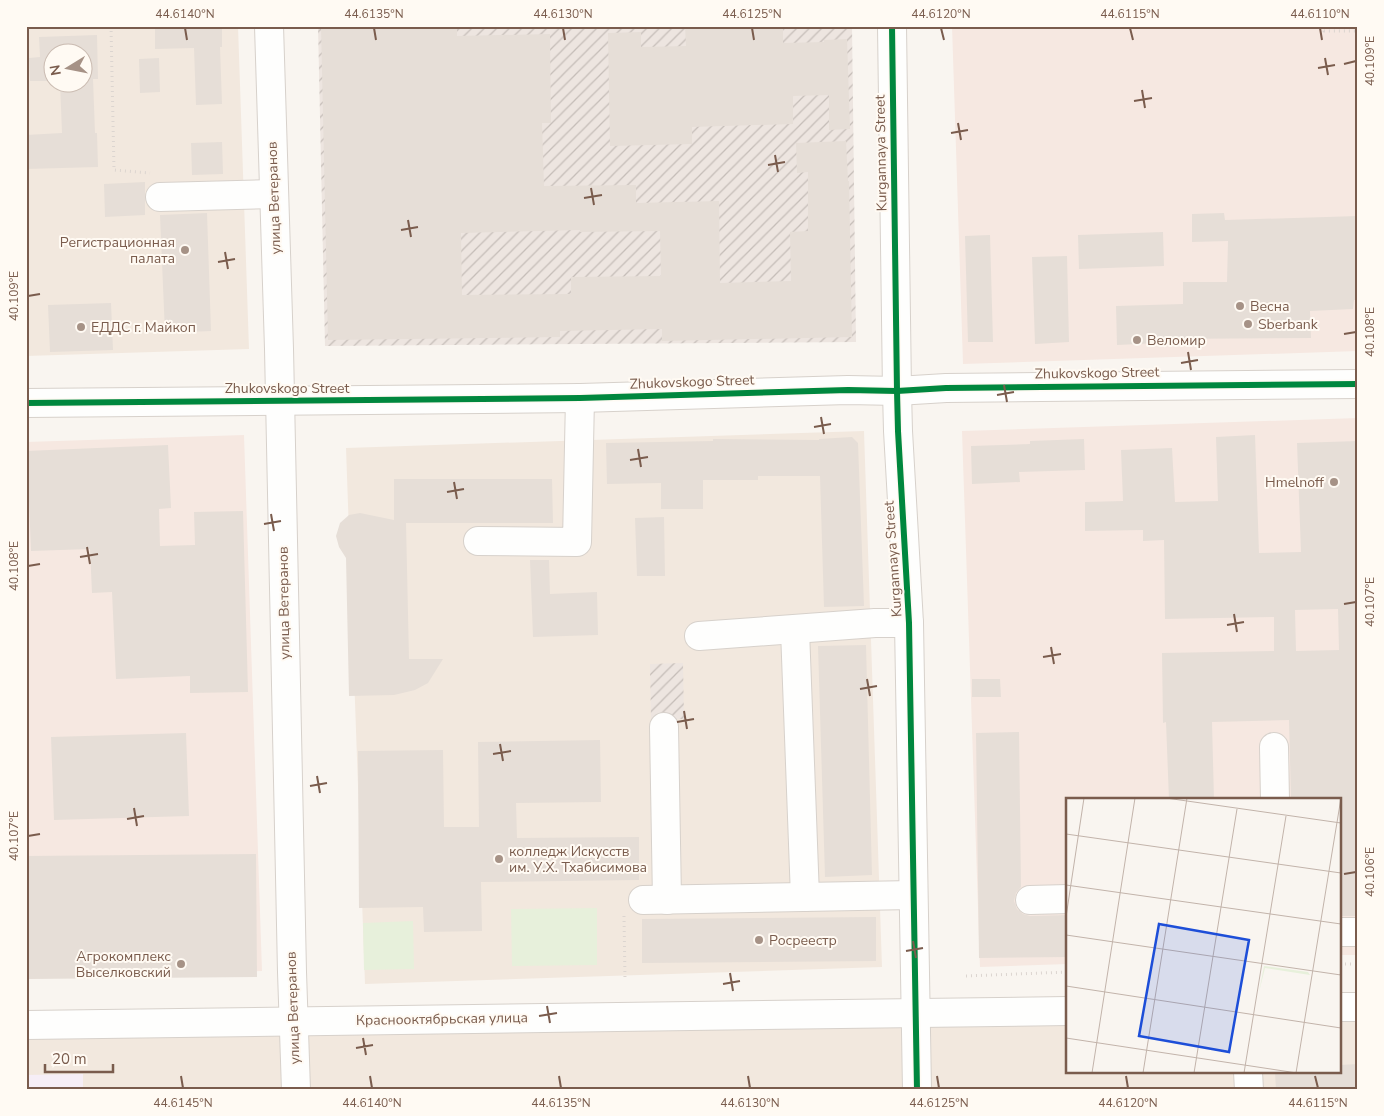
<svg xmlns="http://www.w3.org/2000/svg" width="1384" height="1116" font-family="'Nunito Sans',sans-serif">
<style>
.residential{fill:#f2e8de;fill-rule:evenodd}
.commercial{fill:#f6e8e1}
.industrial{fill:url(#industrial-furrows)}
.education{fill:#f6eef6}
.grass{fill:#e7f0db}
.building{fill:#e6ded7;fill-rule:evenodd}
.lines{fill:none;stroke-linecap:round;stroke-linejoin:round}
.minor-casing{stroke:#d7d1cb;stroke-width:30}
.path{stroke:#dcd5d0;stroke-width:3;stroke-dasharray:1 4;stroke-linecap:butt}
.minor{stroke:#fefefd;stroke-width:28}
.cycleway-casing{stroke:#fffaf3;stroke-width:9}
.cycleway{stroke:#00873e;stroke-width:6}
.ticks{fill:none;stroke:#7a5c4d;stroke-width:2}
.poi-dot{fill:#a69286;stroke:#fffaf3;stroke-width:2}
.labels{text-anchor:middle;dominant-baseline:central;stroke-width:4;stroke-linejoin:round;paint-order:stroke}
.street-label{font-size:14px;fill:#7a5c4d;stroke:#fffaf3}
.poi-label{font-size:14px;fill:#7a5c4d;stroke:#fffaf3;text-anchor:start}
.inset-road{fill:none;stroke:#c2b3aa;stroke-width:1}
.view{fill:#1d4ed8;fill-opacity:0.15;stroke:#1d4ed8;stroke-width:2.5}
.inset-edge{fill:none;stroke:#7a5c4d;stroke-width:2.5}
.neatline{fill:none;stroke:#7a5c4d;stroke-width:2}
.ticks-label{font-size:12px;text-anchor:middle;fill:#7a5c4d}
</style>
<defs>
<pattern id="industrial-furrows" width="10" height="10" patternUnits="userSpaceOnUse" patternTransform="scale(1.25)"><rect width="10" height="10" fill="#ede5e0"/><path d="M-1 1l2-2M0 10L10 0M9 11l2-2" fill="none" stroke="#c5bdb8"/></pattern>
</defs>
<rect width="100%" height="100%" fill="#f9f5f0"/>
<g class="residential">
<path d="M26,26H238L249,349L26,356ZM52,52H82V82H52Z"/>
<path d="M864,431L882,967L365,984L346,448Z"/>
<path d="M1340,1007H1358V1090H26V1025L1068,1011V1072H1340Z"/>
</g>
<g class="commercial">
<path d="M952,26H1358V351L963,364Z"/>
<path d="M1358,418V955H1340V800H1068V964L980,967L962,431Z"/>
<path d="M244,435L262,971L26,979V442Z"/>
</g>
<g class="industrial">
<path d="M318,26H852L856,342L325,346Z"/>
<path d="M683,663L684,719H651L650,664Z"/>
</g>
<path class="education" d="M83,1074V1090H26V1075Z"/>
<g class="grass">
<path d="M597,908V965L512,966L511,909Z"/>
<path d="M413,921L414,969L364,970L363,923Z"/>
</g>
<g class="building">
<path d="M188,26H222V47H220L222,104L196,105L194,48L155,49V27Z"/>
<path d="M321,26H457V36L550,34L551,123H542L544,186L636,185V203L719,201L720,283L791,281L790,232L808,231V172L797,173L796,143L846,141L848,181H849L852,337L662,341V329L560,331V337L328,340ZM580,230V232L660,231L661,276L571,277V294L462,295L461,233Z"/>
<path d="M685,26H783V43L824,42V40L847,39L850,129L829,130V95L793,96V124L692,127V144L610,146L608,33L641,32V47L686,46Z"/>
<path d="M97,35L98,79H93L95,133H97L98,167L26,169V135L62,133L60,82H82V52H52V81H30L29,58L40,57L39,37Z"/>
<path d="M159,58L160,92L140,93L139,59Z"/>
<path d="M222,142L223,174L192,175L191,143Z"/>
<path d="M145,182V215L105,217L104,184Z"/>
<path d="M207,213L211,331L165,333L160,215Z"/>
<path d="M1224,213L1225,220L1358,216V300H1354L1353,309L1310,311L1311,338L1158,339V343L1117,345L1116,306L1183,304V282H1227L1228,241L1192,242V214Z"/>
<path d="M1163,232L1164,266L1079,269L1078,235Z"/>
<path d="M990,235L993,342H968L965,236Z"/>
<path d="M1067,256L1069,342L1035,344L1032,257Z"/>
<path d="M111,303L113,350L50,352L48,305Z"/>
<path d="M1255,435L1259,553L1301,552L1297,443L1358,441V916H1340V800H1291L1289,720L1212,722L1214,800H1169L1166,722L1163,723L1162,653L1274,651V617L1165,619L1164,540L1143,541V530L1085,531V502L1123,501L1121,450L1172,448L1175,502L1218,501L1216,437ZM1338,609L1339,650L1296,651L1295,610Z"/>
<path d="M852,437L858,443L864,606L824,607L820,476H758V480H703V509H661V483L607,484L606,443L713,441V439L819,440V439Z"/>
<path d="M1084,439L1085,470L1019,472L1020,482L972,484L971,446L1030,444V441Z"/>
<path d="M168,445L171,508L159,509L160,546L195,545L194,512L243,511L248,692L190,693V676L116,679L112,592L92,593L90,549L31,551L29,501H26V451Z"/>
<path d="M394,479H552L553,523H406L409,659H443L428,683L415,690L394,695L349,696L346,558L339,547L336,536L340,523L349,515L360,513L394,520Z"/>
<path d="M664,517L665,576H637L635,518Z"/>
<path d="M530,560H549L550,594L597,592L598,635L533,637Z"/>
<path d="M866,645L872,875L825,877L818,646Z"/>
<path d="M972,679H1000L1001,697H972Z"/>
<path d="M1019,732L1021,887L1016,893L1014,901L1017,909L1023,914L1030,916L1068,915V957L979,958L976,733Z"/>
<path d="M186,733L189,816L54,820L51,737Z"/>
<path d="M600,740L601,802L516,803L517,838L639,837V880L481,882L482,931L424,932L423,907L359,908L358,751L443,750L444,827H479L478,742Z"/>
<path d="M256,854L257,977L26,979V856Z"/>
<path d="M876,917V961L642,963V919Z"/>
<path d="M1358,1064V1090H1276L1275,1072H1340V1065Z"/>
</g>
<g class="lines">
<g class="minor-casing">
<g id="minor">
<path d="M269,26L279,349L292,972L296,1090"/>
<path d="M892,26L897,391L898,431L909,623L917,1090"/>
<path d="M160,197L274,194"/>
<path d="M26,403L580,398L848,390L897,391L946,388L1358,384"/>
<path d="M478,541L577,542L580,398"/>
<path d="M795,630L805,897"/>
<path d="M699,636L875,623H909"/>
<path d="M664,727L667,900"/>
<path d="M1274,747L1275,800"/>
<path d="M643,900L913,895"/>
<path d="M1030,900L1068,899"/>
<path d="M1340,932H1358"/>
<path d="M1340,1007H1358"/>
<path d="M26,1025L1068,1011"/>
<path d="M1248,1072L1249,1090"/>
</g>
</g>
<g class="path">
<path d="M111,26L114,170L150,173"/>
<path d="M1325,26L1324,31H1358"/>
<path d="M624,916L625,980"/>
<path d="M1340,964H1358"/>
<path d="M966,976L1068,972"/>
</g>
<use href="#minor" class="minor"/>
<g class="cycleway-casing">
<g id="cycleway">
<path d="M892,26L897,391L898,431L909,623L917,1090"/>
<path d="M26,403L580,398L848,390L897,391L946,388L1358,384"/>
</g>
</g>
<use href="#cycleway" class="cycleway"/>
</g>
<path class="ticks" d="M185,28L187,40M374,28L376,40M563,28L565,40M752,28L754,40M941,28L944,40M1130,28L1133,40M1320,28L1322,40M1325,58L1328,75M1344,64L1356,61M1318,68L1335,65M1142,90L1145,108M1134,101L1152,98M958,123L961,140M951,133L968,130M775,155L778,172M768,165L785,162M591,188L594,205M584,198L602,195M408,220L411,237M401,230L418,227M225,252L228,269M218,262L235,259M28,296L40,294M1344,334L1356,332M1188,352L1191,370M1181,363L1198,360M1004,385L1007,402M997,395L1014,392M821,417L824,434M814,427L831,424M638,449L641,467M630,460L648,457M454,482L457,499M447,492L464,489M271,514L274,531M264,524L281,521M87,547L90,564M80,557L98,554M28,566L40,564M1344,604L1356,602M1234,614L1237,632M1227,625L1244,622M1051,647L1054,664M1043,657L1061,654M867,679L870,696M860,689L877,686M684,711L687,729M677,722L694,719M500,744L503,761M493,754L511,751M317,776L320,793M310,786L327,783M134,808L137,826M127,819L144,816M28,836L40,834M1344,874L1356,872M913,941L916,958M906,951L923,948M730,973L733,991M723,984L740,981M547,1006L550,1023M539,1016L557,1013M363,1038L366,1055M356,1048L373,1045M181,1076L183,1088M370,1076L372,1088M559,1076L561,1088M748,1076L750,1088M937,1076L939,1088M1126,1076L1128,1088M1315,1076L1318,1088"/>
<g class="poi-dot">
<circle cx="185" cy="250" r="5"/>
<circle cx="1240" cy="306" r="5"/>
<circle cx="1248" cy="324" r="5"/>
<circle cx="81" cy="327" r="5"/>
<circle cx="1137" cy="340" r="5"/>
<circle cx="1334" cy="482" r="5"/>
<circle cx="499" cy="859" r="5"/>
<circle cx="759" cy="940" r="5"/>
<circle cx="181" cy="964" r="5"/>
</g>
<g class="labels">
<g class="street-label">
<text transform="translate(881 153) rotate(-91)">Kurgannaya Street</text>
<text transform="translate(274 198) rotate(-92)">улица Ветеранов</text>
<text transform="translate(1097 373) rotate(-1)">Zhukovskogo Street</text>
<text transform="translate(692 382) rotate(-2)">Zhukovskogo Street</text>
<text x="287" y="388">Zhukovskogo Street</text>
<text transform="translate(893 559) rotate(-94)">Kurgannaya Street</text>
<text transform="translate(284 603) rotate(-91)">улица Ветеранов</text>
<text transform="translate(293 1008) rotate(-92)">улица Ветеранов</text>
<text transform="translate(442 1019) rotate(-1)">Краснооктябрьская улица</text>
</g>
<g class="poi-label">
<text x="175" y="242" text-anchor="end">Регистрационная<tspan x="175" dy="16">палата</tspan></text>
<text x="1250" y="306">Весна</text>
<text x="1258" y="324">Sberbank</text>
<text x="91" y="327">ЕДДС г. Майкоп</text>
<text x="1147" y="340">Веломир</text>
<text x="1324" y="482" text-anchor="end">Hmelnoff</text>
<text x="509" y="851">колледж Искусств<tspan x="509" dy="16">им. У.Х. Тхабисимова</tspan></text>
<text x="769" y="940">Росреестр</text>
<text x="171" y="956" text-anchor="end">Агрокомплекс<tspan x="171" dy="16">Выселковский</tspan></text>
</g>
</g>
<g transform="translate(1066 798)">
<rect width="275" height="275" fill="#f9f5f0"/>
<path d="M198,168L242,174L244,177L199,170L193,194Z" fill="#e7f0db"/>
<path class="inset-road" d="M100,0L275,25M0,36L275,75M263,73L275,0M0,87L275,126M0,119L18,0M0,137L275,177M0,188L275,230M0,240L231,275M26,275L69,0M77,275L121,0M128,275L171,11M178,275L220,18M230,275L263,73"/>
<path class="view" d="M93,126L183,142L163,254L73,238Z"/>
<rect width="275" height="275" class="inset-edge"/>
</g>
<rect width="1384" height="1116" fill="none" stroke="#fffaf3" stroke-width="55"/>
<g transform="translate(68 68) rotate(260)"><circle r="24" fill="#fffaf3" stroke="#cabbb1"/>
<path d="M0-4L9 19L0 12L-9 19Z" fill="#a69286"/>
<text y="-8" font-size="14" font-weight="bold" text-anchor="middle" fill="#7a5c4d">N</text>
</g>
<path d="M45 1064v8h68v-8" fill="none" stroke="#7a5c4d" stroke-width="2.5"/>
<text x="52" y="1064" font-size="15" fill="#7a5c4d" stroke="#fffaf3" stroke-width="4" paint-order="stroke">20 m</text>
<rect x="28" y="28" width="1328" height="1060" class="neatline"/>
<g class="ticks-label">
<text x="185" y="18">44.6140°N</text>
<text x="374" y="18">44.6135°N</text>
<text x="563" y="18">44.6130°N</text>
<text x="752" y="18">44.6125°N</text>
<text x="941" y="18">44.6120°N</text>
<text x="1130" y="18">44.6115°N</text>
<text x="1320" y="18">44.6110°N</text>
<text transform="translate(1370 61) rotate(-90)" y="4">40.109°E</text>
<text transform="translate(14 296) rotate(-90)" y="4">40.109°E</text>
<text transform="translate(1370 332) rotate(-90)" y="4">40.108°E</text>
<text transform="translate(14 566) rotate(-90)" y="4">40.108°E</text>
<text transform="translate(1370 602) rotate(-90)" y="4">40.107°E</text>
<text transform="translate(14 836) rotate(-90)" y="4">40.107°E</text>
<text transform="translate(1370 872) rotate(-90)" y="4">40.106°E</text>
<text x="183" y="1107">44.6145°N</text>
<text x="372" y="1107">44.6140°N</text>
<text x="561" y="1107">44.6135°N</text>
<text x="750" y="1107">44.6130°N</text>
<text x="939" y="1107">44.6125°N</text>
<text x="1128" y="1107">44.6120°N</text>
<text x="1318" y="1107">44.6115°N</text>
</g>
</svg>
